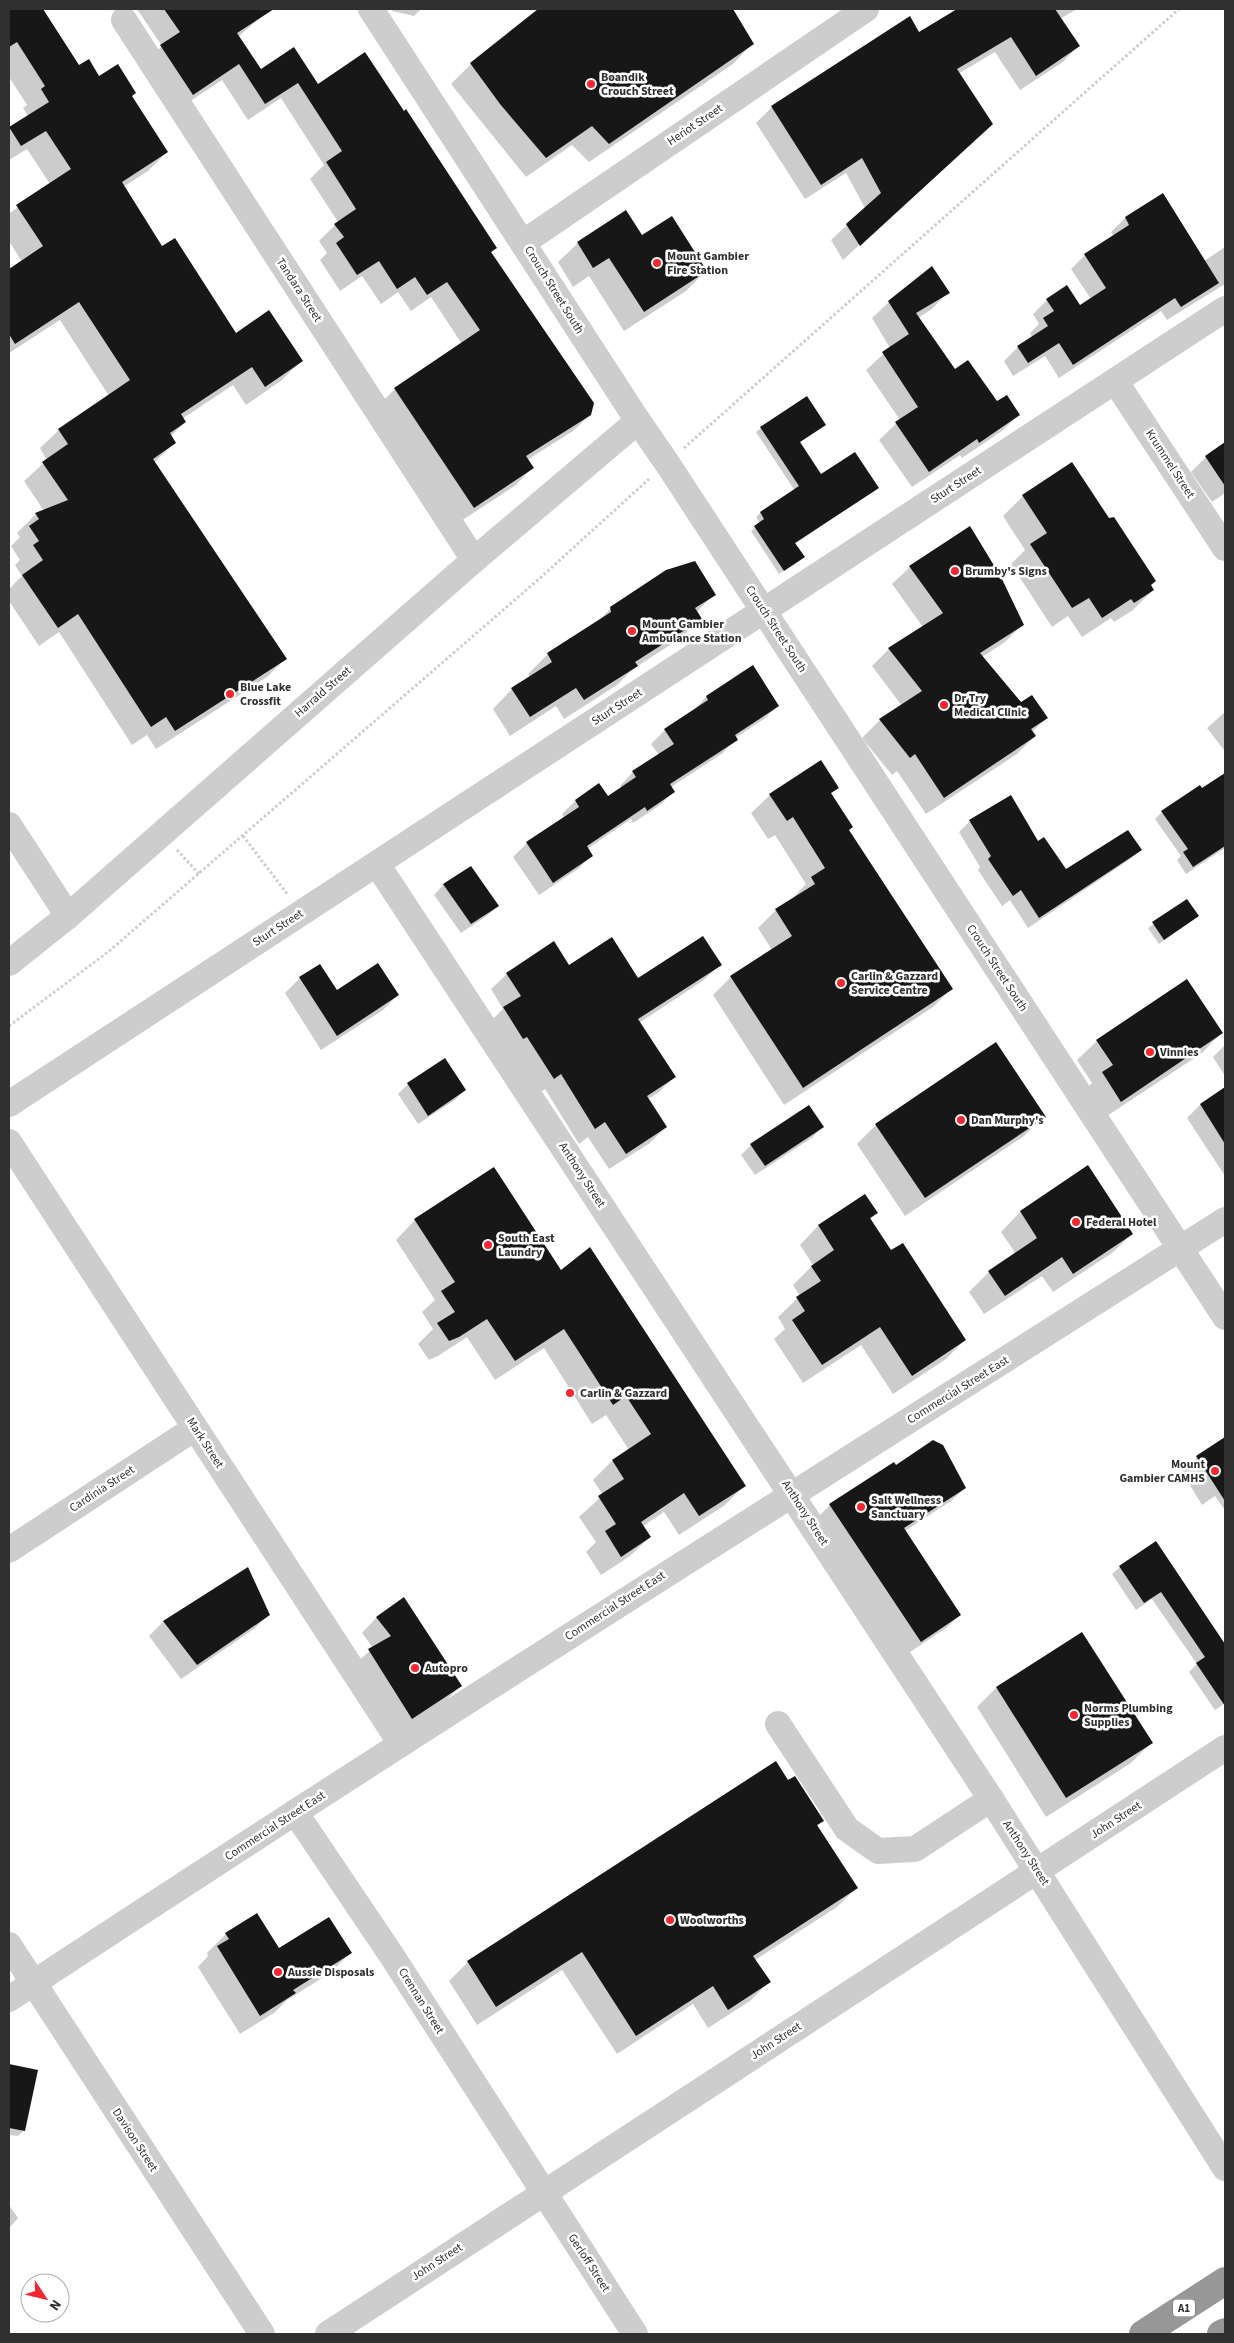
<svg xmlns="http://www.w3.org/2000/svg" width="1234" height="2343" font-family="'Source Sans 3',sans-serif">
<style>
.shadow{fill:#0003}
.building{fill:#171717}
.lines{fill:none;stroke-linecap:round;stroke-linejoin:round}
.path{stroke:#cdcdcd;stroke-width:3;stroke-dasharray:2.5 2.5;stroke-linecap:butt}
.minor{stroke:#cdcdcd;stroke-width:26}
.highway{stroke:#979797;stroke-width:28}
.poi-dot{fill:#f2272f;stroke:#fff;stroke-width:2}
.labels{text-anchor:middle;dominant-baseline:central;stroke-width:5;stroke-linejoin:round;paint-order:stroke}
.shield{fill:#fff;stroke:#6e6e6e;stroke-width:1}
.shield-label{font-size:11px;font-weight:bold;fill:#303030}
.poi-label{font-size:12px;font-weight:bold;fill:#303030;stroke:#fff;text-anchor:start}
.street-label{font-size:12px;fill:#303030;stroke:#fff}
</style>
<rect width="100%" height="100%" fill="#fff"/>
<g class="shadow">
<path d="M9,9H41L79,66L131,96L167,152L148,171L123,187L162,248L236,334L301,361L282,380L246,405L233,385L182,419L185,422L170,437L174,443L154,463L286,658L267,677L156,749L147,735L132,745L59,632L39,646L9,601V589L22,576L15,565L20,560L11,546L20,537L17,533L36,514L44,511L24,481L47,460L40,448L59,430L109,396L60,320L9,353V270L22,262L9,241V211L10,213L50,184L27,149L9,160V129L28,116L23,108L27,105L9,77Z"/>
<path d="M137,9H259L263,15L238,37L260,71L317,85L495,248L491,253L590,415L573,431L527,460L532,468L516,485L458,523L379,405L395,389L462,344L431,297L411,311L398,292L381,304L362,276L340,291L320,260L327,253L319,241L338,222L310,179L324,165L281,98L248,120L222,80L177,110L145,63L162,46Z"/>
<path d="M391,9H421L414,16L392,11Z"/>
<path d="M539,9H732L752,44L733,64L589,162L572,145L526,177L451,84L471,64Z"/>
<path d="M960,9H1077L1060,19L1078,46L1063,62L1020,90L995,52L958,74L975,139L843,260L831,240L865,208L846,173L805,199L756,123L772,107L910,18L919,33Z"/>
<path d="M1162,195L1204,261L1225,247V284L1167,320L1161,311L1059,378L1045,356L1013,376L1004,361L1018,347L1032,337L1030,333L1039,324L1033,314L1047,300L1079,307L1091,299L1071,269L1085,255L1114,236L1111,232L1125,218Z"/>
<path d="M641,237L706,271L686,291L624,331L589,276L573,287L558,262L578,243Z"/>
<path d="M948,292L932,309L918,318L954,371L997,403L1019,415L1002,431L962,458L960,455L912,487L879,440L900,420L866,370L890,348L872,318L889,302Z"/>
<path d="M824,425L800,442L821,475L877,488L795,544L803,557L779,574L751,531L760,524L756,517L760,513L795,491L756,432L761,428Z"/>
<path d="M1225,444V493L1212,502L1191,472L1206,457Z"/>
<path d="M1023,496L1150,586L1153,590L1133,610L1114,622L1111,618L1082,637L1068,616L1052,627L1011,564L1025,550L1003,516Z"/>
<path d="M910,567L1023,624L1005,642L982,657L1021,704L1046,718L1032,732L1035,736L1017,754L926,814L897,771L892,775L862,738L880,720L902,706L872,666L889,649L923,627L892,584Z"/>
<path d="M714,594L697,612L701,618L681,638L633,669L617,685L564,719L556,706L510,736L493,709L512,689L530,677L528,674L548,654L597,623L611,608Z"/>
<path d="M752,667L778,706L764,719L735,738L723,753L671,787L674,791L660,805L633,823L631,819L587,849L592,855L578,869L539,895L513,857L527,843L564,818L562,814L575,801L599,785L607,798L622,788L620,786L633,772L659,755L651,744L665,730L693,711L706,697Z"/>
<path d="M1225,712V749L1224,750L1207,728Z"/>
<path d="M1221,777L1225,784V848L1186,874L1177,860L1181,856L1155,819L1162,812Z"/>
<path d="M837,788L830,794L848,831L951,989L933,1007L784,1105L713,995L731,977L772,950L758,928L776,910L795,898L794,897L806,884L775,835L768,839L751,813L770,795Z"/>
<path d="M970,821L1038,842L1066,871L1140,850L1129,860L1028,928L1010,900L1002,906L978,870L980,867L959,832Z"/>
<path d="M471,868L498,906L488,915L461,933L434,895L443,885Z"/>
<path d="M1187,901L1197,916L1159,944L1148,928Z"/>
<path d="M720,964L704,980L639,1023L674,1077L658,1093L648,1099L666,1127L650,1143L609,1169L588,1137L579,1144L545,1089L538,1094L488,1024L503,1009L491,989L507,974L569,966L638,980Z"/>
<path d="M319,965L336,992L398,995L383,1010L321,1050L285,993L300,978Z"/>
<path d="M1221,1033L1202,1053L1101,1120L1083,1093L1092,1083L1077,1060L1097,1041Z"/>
<path d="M1225,1045V1076L1213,1057Z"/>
<path d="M444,1060L464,1090L455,1100L418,1124L398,1094L408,1084Z"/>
<path d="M1225,1089V1176L1187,1118L1200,1105Z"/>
<path d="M1044,1116L1024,1136L905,1216L857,1144L876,1125Z"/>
<path d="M822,1127L813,1137L755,1175L741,1155L751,1145Z"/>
<path d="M1087,1167L1132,1234L1112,1253L1053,1292L1042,1276L984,1314L969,1292L989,1272L1016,1254L1001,1232L1020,1212Z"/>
<path d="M864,1195L876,1213L869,1220L891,1252L965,1340L946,1359L893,1394L861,1345L803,1383L774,1339L785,1329L778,1317L800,1296L793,1285L813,1265L800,1245L818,1226Z"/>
<path d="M415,1220L561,1272L744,1486L725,1505L679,1535L664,1512L643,1526L650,1537L630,1556L601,1575L586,1552L596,1542L579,1517L603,1495L593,1480L613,1460L629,1450L606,1415L592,1424L544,1348L495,1380L467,1337L438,1356L429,1360L418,1344L433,1329L422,1312L435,1300L396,1240Z"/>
<path d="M1225,1439V1510L1215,1496L1202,1505L1182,1472L1197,1457Z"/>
<path d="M896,1467L965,1488L951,1501L905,1531L960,1615L946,1628L907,1654L817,1518L830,1505Z"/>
<path d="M1156,1543L1225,1646V1703L1215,1710L1189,1672L1197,1664L1152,1599L1136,1610L1112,1574L1120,1567Z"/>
<path d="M248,1569L268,1615L254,1629L181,1679L149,1636L163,1622Z"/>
<path d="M403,1599L461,1686L446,1700L397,1733L354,1665L373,1648L362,1633L376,1618Z"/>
<path d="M996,1688L1151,1743L1131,1763L1046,1817L977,1707Z"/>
<path d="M775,1762L788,1782L822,1821L817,1827L856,1888L837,1907L755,1960L769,1982L750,2001L708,2028L693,2004L617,2054L562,1970L477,2025L449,1981L468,1962Z"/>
<path d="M226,1934L278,1950L350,1953L330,1973L287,2000L274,2013L240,2034L198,1967L208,1956L207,1953Z"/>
<path d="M9,2065L36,2071L24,2130L18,2136L9,2135Z"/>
<path d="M9,2205L18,2218L9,2228Z"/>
</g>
<g class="building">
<path d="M9,9H43L79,65L89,59L99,76L118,64L136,93L132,96L168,152L122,182L162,246L175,238L236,333L269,310L303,361L265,387L252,367L181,414L186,422L170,433L176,443L153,459L287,659L175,731L166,717L151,727L78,614L58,628L22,575L43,560L33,545L39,541L29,526L39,519L35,513L68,500L42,462L68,444L58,429L130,380L79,302L15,344L9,334V269L43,246L16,205L71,169L46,131L21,146L9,127L49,102L41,89L45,86L17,42L9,47Z"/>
<path d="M164,9H274L237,33L261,69L294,47L318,84L365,52L404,111L406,109L497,248L491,252L594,403L591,415L526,456L534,468L474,508L394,388L480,330L447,282L427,295L415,277L397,289L379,261L357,275L336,243L344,237L334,224L356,209L326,162L342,151L298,83L265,104L239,64L193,95L160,45L180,32Z"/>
<path d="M538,9H733L754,44L609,144L592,126L546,158L500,104L470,63Z"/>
<path d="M957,9H1055L1080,46L1036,76L1011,37L957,69L993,124L860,246L846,224L881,193L862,158L821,185L771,106L910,16L919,32Z"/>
<path d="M1163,193L1219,283L1181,307L1175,298L1073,365L1059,343L1028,363L1017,346L1048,326L1043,318L1054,311L1046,299L1067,285L1080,305L1106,288L1084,254L1129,225L1125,217Z"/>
<path d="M626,210L642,235L672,216L707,271L644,312L609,258L593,268L577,242Z"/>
<path d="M932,266L950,293L916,313L955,369L968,360L997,401L1007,395L1020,415L979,443L977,439L929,472L895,422L918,407L882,352L909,334L888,301Z"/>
<path d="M807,396L826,425L800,442L821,474L855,452L879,488L795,543L805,557L784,571L754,526L764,519L760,512L799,486L760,427Z"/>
<path d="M1225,442V486L1205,456Z"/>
<path d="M1072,462L1109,518L1114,517L1156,581L1151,585L1154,590L1134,603L1131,599L1102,618L1089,598L1072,608L1030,544L1047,533L1022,495Z"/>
<path d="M970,526L1001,577L1024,625L980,653L1021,702L1032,695L1048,718L1031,729L1036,736L944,798L915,754L910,758L879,719L922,691L888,648L943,613L909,566Z"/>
<path d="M695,561L716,595L695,608L702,619L635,662L638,666L584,700L576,688L530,717L511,688L552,662L547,653L611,612L610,607L666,570Z"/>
<path d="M753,665L779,706L735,735L738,740L670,784L675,792L647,811L645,807L587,846L593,856L553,883L526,842L579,807L575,800L599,783L608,796L636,777L632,771L674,744L664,729L708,700L706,696Z"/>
<path d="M821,760L839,788L831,793L853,827L849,830L953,989L803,1088L730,976L792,936L775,909L815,884L811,877L825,868L793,817L787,821L769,794Z"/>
<path d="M1225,773V846L1193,867L1183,852L1188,849L1161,811L1200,785L1202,788Z"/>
<path d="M1011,795L1038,841L1044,837L1066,869L1128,830L1142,850L1039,918L1021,890L1013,896L988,859L991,856L969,820Z"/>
<path d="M471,866L499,906L471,924L443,884Z"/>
<path d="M1187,899L1199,916L1164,940L1152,922Z"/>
<path d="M703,936L722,965L638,1019L676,1077L647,1096L667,1127L626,1154L605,1122L595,1129L561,1074L554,1079L527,1037L523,1039L503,1007L521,996L506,973L554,941L569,965L612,937L638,978Z"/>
<path d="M378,963L399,995L337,1036L299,977L320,964L337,990Z"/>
<path d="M1187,979L1223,1033L1121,1102L1102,1072L1113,1065L1096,1040Z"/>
<path d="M996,1042L1046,1117L925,1198L875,1124Z"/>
<path d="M445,1058L466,1090L428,1116L407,1083Z"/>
<path d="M1225,1087V1144L1200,1104Z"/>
<path d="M809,1105L824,1127L765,1166L750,1144Z"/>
<path d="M1088,1165L1133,1234L1073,1274L1062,1257L1005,1296L988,1271L1037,1238L1020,1211Z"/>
<path d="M494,1167L561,1270L590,1247L746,1486L699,1516L684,1493L641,1522L651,1537L621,1557L605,1531L616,1524L598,1496L624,1479L612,1460L651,1434L626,1396L613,1405L564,1329L515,1361L487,1319L459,1337L449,1341L437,1323L455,1312L441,1291L455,1282L414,1219Z"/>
<path d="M865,1194L878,1213L870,1218L891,1250L903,1243L966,1340L912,1376L880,1327L822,1365L792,1320L805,1311L796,1297L821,1281L811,1266L834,1250L818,1225Z"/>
<path d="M1225,1437V1501L1196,1456Z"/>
<path d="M933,1440L943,1445L966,1488L904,1528L961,1615L921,1642L829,1504L894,1462L896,1465Z"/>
<path d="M1156,1541L1225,1644V1706L1196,1663L1205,1657L1161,1592L1144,1603L1119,1566Z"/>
<path d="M248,1567L270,1615L197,1665L163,1621Z"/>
<path d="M404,1597L462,1686L412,1719L368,1649L391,1636L376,1617Z"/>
<path d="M1082,1632L1153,1743L1066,1798L996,1687Z"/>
<path d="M776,1761L788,1780L795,1776L824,1821L817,1825L858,1888L753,1956L771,1982L728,2010L713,1986L636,2036L582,1952L496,2007L467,1961Z"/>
<path d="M257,1913L279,1948L329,1917L352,1953L293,1990L296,1993L260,2016L217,1946L229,1939L225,1933Z"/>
<path d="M9,2064L38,2070L25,2131L9,2128Z"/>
</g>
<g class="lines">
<g class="path">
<path d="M684,448L1179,9"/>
<path d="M243,836L288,895"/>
<path d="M177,850L199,874"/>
<path d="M9,1026L108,952L539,579L649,479"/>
</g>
<g class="minor">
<path d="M371,9L638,421L667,463L1225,1317"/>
<path d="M124,20L474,560"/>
<path d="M524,242L866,9"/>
<path d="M1115,381L1225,548"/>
<path d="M9,825L68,916"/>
<path d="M377,864L991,1799L1225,2168"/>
<path d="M9,963L68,916L474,560L638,421"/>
<path d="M9,1104L1225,309"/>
<path d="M9,1142L401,1744"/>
<path d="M9,1550L195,1428"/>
<path d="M778,1724L847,1829L878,1851L915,1849L991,1799"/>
<path d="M295,1812L392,1956L635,2334"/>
<path d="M9,1945L262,2334"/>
<path d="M9,1999C411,1734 819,1478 1225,1220"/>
<path d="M328,2334L1225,1748"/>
</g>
<g class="highway">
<path d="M1143,2334L1225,2281"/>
<path d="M1221,2334L1225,2332"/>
</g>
</g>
<g class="poi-dot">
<circle cx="591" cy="84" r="5"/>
<circle cx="657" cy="263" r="5"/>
<circle cx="955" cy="571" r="5"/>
<circle cx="632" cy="631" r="5"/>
<circle cx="230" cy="694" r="5"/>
<circle cx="944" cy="705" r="5"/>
<circle cx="841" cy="983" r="5"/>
<circle cx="1150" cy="1052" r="5"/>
<circle cx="961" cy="1120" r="5"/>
<circle cx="1076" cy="1222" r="5"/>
<circle cx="488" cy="1245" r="5"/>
<circle cx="570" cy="1393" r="5"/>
<circle cx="1215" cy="1471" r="5"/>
<circle cx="861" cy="1507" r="5"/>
<circle cx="415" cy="1668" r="5"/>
<circle cx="1074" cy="1715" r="5"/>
<circle cx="670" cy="1920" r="5"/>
<circle cx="278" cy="1972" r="5"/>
</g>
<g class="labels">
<rect class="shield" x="1173" y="2299.5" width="22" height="17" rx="4"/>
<g class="shield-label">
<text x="1184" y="2308">A1</text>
</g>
<g class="poi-label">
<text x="601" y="77">Boandik<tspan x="601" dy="14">Crouch Street</tspan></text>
<text x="667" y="256">Mount Gambier<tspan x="667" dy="14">Fire Station</tspan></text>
<text x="965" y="571">Brumby's Signs</text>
<text x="642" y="624">Mount Gambier<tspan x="642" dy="14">Ambulance Station</tspan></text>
<text x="240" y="687">Blue Lake<tspan x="240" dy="14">Crossfit</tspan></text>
<text x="954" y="698">Dr Try<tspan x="954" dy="14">Medical Clinic</tspan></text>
<text x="851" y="976">Carlin &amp; Gazzard<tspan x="851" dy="14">Service Centre</tspan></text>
<text x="1160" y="1052">Vinnies</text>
<text x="971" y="1120">Dan Murphy's</text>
<text x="1086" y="1222">Federal Hotel</text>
<text x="498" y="1238">South East<tspan x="498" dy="14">Laundry</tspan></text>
<text x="580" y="1393">Carlin &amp; Gazzard</text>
<text x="1205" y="1464" text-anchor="end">Mount<tspan x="1205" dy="14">Gambier CAMHS</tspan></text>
<text x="871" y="1500">Salt Wellness<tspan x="871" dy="14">Sanctuary</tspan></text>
<text x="425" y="1668">Autopro</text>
<text x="1084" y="1708">Norms Plumbing<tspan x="1084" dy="14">Supplies</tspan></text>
<text x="680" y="1920">Woolworths</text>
<text x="288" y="1972">Aussie Disposals</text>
</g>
<g class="street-label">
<text transform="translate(695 125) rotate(-34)">Heriot Street</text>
<text transform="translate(299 290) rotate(57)">Tandara Street</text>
<text transform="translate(554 290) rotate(58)">Crouch Street South</text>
<text transform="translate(1170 464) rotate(57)">Krummel Street</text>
<text transform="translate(956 485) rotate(-33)">Sturt Street</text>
<text transform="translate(776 629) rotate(57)">Crouch Street South</text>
<text transform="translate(323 692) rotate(-41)">Harrald Street</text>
<text transform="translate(617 707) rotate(-33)">Sturt Street</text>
<text transform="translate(278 928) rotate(-33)">Sturt Street</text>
<text transform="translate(997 968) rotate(57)">Crouch Street South</text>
<text transform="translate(582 1175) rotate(57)">Anthony Street</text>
<text transform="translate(958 1390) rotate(-32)">Commercial Street East</text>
<text transform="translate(205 1443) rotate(57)">Mark Street</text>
<text transform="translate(102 1489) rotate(-33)">Cardinia Street</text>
<text transform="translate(805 1513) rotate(57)">Anthony Street</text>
<text transform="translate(615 1606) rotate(-33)">Commercial Street East</text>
<text transform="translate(1116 1820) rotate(-33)">John Street</text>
<text transform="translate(275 1826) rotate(-33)">Commercial Street East</text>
<text transform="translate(1026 1853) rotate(57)">Anthony Street</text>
<text transform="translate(421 2001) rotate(58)">Crennan Street</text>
<text transform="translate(776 2041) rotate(-33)">John Street</text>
<text transform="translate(135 2140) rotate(57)">Davison Street</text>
<text transform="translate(437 2262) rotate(-33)">John Street</text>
<text transform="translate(589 2263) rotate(57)">Gerloff Street</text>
</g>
</g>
<rect width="1234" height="2343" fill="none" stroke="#303030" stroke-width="20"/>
<g transform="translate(45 2298) rotate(125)"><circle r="24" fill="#ffffff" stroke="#acacac"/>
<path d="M0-4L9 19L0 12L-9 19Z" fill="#f2272f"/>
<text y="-8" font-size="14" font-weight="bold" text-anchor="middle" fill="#303030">N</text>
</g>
</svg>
